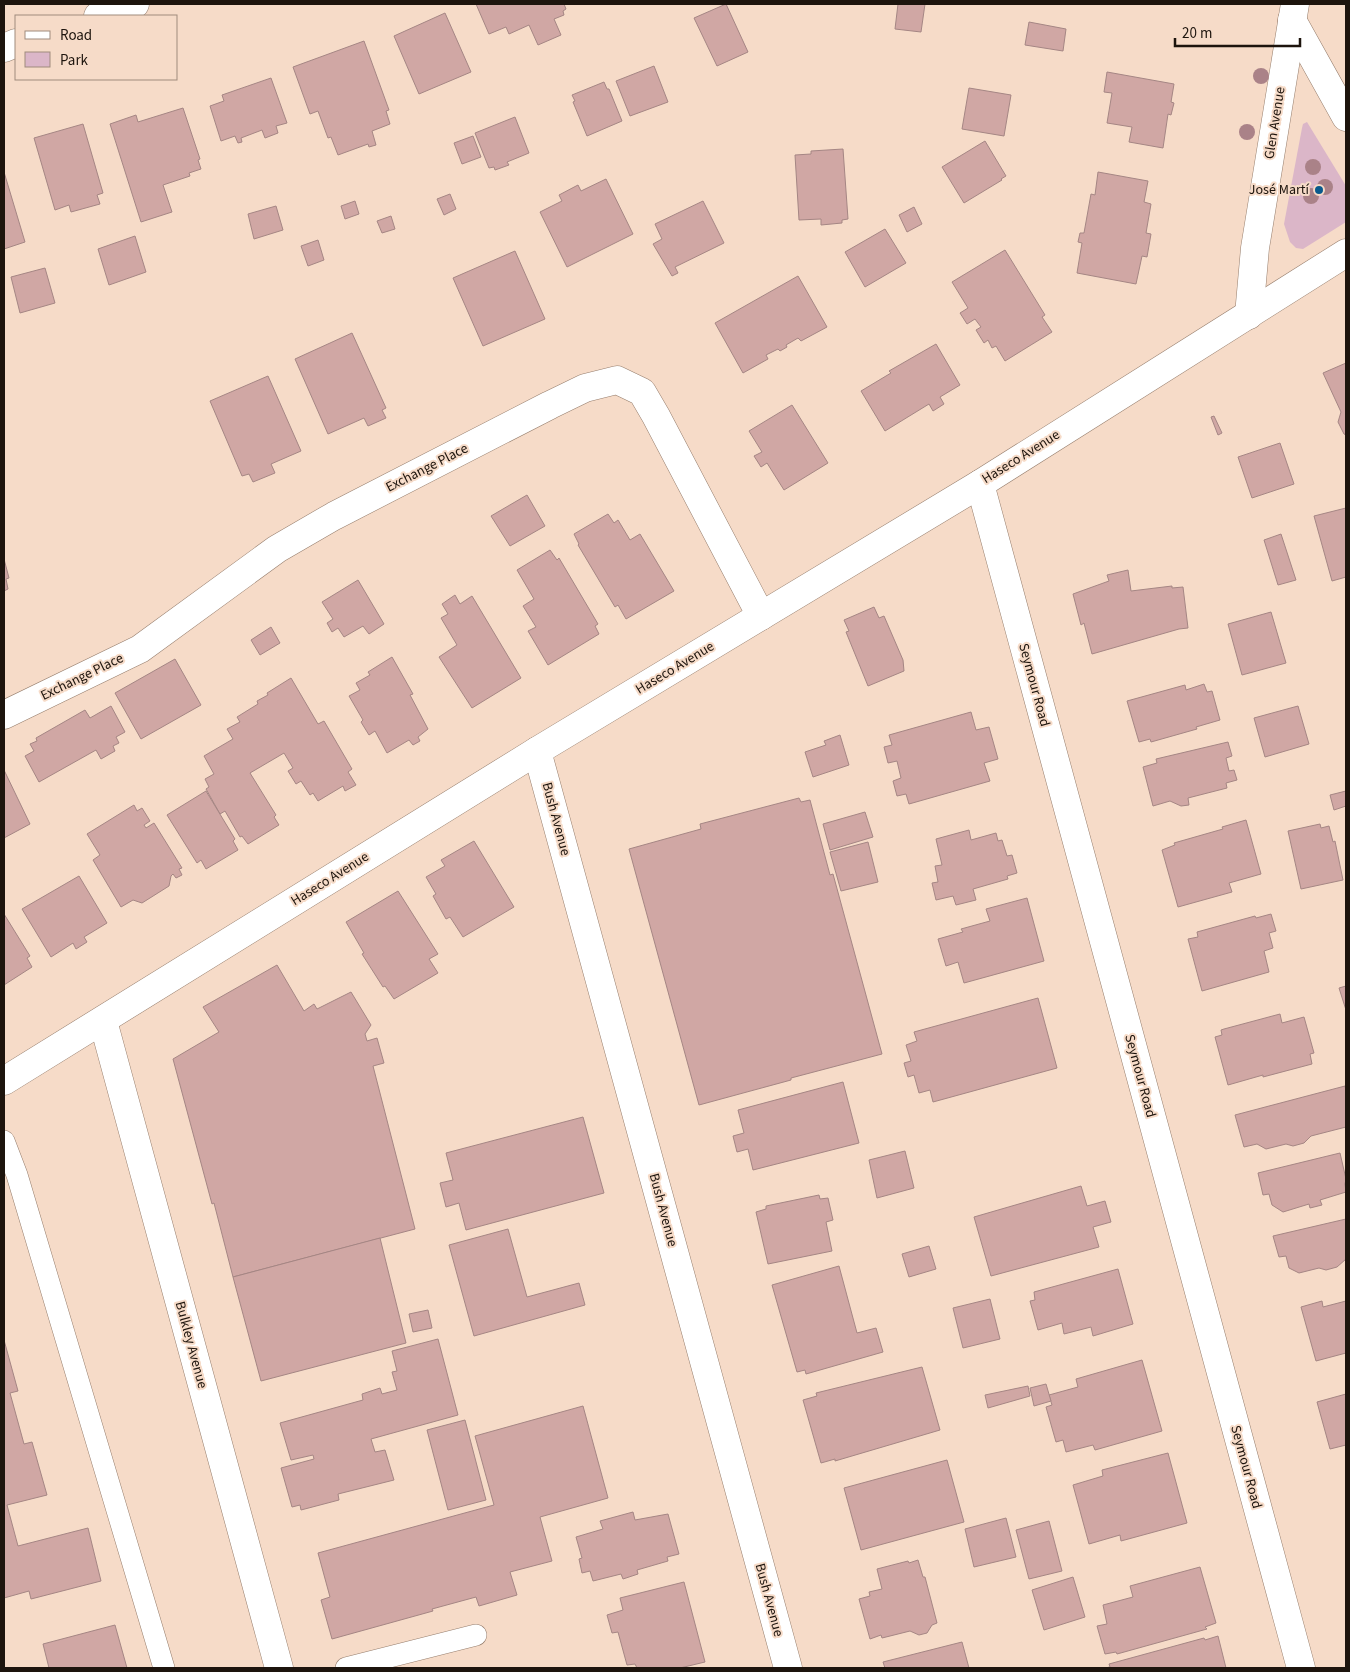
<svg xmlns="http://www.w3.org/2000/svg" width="1350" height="1672" font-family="'Source Sans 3',sans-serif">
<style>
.green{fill:#dbb6c8}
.building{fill:#d0a7a4;stroke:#a58684}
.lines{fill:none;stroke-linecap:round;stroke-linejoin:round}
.lane-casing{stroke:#967e6d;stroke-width:22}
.street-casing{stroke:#967e6d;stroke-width:29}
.secondary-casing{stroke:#967e6d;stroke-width:29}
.lane{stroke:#fff;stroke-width:21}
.street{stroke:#fff;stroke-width:28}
.secondary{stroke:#fff;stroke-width:28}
.tree{fill:#aa8288}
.poi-dot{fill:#095a8d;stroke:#f6dbc8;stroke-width:2}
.labels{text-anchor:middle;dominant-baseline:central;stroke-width:4;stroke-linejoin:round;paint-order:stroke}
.street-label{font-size:14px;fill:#1d140d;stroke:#f6dbc8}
.poi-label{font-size:14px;fill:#1d140d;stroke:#f6dbc8;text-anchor:end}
</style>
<rect width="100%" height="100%" fill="#f6dbc8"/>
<path class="green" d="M1307,122L1346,186V222L1303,249L1296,248L1290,242L1284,224L1302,128L1303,124Z"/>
<g class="building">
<path d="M476,4H564L566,9L563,11L564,15L554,19L561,35L538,45L529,25L509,34L506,27L489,34Z"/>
<path d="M726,4L748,52L717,66L694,18Z"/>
<path d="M898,4H925L921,32L895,29Z"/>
<path d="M445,13L471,72L419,94L394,36Z"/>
<path d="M1029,22L1066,29L1063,51L1025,45Z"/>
<path d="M364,41L389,110L386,111L390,124L372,131L376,145L369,147L368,144L338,155L331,137L328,138L318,111L310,114L293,67Z"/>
<path d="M654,66L668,102L630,116L616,81Z"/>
<path d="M1107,72L1174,84L1171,102L1174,103L1171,115L1168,114L1163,148L1129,142L1132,127L1107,123L1112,93L1104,92Z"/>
<path d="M271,78L287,123L276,126L278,133L265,138L262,130L241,138L242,142L238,143L235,136L221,141L210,106L224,101L222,95Z"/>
<path d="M604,82L607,89H609L622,121L587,136L573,102L575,101L572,95Z"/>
<path d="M969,88L1011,95L1004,136L962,129Z"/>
<path d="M183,108L200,159L198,160L201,169L189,173L190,176L163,185L172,212L141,222L110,124L136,115L138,122Z"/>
<path d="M515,117L529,153L507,162L509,165L495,170L494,167L489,168L475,133Z"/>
<path d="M83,124L103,193L97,195L100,204L71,212L69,205L55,210L34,138Z"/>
<path d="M473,136L481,157L462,164L454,143Z"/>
<path d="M985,141L1006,176L1001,179L1002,180L964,203L942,167Z"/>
<path d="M843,149L848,219L842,220V223L821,225V219L799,220L795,155L811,154V151Z"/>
<path d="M4,172L25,242L4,249Z"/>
<path d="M1098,172L1148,181L1144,202L1151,204L1146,233L1151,234L1147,257L1142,256L1136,284L1077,273L1082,243L1078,242L1080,233H1084L1091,194L1095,195Z"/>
<path d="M606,179L633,234L567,267L540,212L562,201L559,195L578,185L581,191Z"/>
<path d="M450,194L456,209L444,215L437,199Z"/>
<path d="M355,201L359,214L345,219L341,206Z"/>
<path d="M703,201L724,243L675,267L678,273L672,276L653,244L662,239L655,224Z"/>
<path d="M276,206L283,230L254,239L248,214Z"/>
<path d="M914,207L922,224L907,232L899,215Z"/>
<path d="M391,216L395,229L382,233L377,221Z"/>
<path d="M885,229L906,263L865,287L845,252Z"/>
<path d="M135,236L146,272L109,285L98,249Z"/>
<path d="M318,240L324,260L308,266L301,246Z"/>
<path d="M1005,250L1045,315L1042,317L1052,332L1005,361L996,346L992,348L988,340L984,343L976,330L981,327L975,319L967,324L960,313L968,308L952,282Z"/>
<path d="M515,251L545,319L483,346L453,278Z"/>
<path d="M45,268L55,303L20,313L11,277Z"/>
<path d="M798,276L827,327L801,341L798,338L786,345L787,347L780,351L778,349L766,355L768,359L743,373L715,323Z"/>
<path d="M352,333L386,408L382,410L386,418L368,426L364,418L328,434L295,359Z"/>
<path d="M936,344L960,385L940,397L944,404L933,411L929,404L885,431L861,391L891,373L889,371Z"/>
<path d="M1346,363V435L1344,434L1338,422L1341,412L1323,373Z"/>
<path d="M268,376L301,451L271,464L275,473L253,482L249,474L242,476L210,401Z"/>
<path d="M792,405L828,463L784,490L767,463L761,467L754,456L762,452L749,431Z"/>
<path d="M1214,416L1222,433L1218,435L1211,417Z"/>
<path d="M1280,443L1294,484L1252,498L1238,457Z"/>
<path d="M527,495L545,526L510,546L491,516Z"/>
<path d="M1346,508V577L1332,581L1314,516Z"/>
<path d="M608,514L614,523L618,520L630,540L640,534L674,591L626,619L618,605L615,607L578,545L579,544L574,534Z"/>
<path d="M1281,534L1296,580L1278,585L1264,540Z"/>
<path d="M550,550L557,560L559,558L598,624L595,626L599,634L548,665L528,631L536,627L523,606L534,599L517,570Z"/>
<path d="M4,559L9,578L6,579L8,589L4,591Z"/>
<path d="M1128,570L1131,591L1172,586V588L1183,587L1188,628L1179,629L1092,654L1084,623L1081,625L1073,594L1109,581L1107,575Z"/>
<path d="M358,580L384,624L369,634L363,626L344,637L338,628L332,632L327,623L333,619L322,602Z"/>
<path d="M455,595L460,604L472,596L521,678L472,708L439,657L457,645L441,618L448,614L442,604Z"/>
<path d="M874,607L879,618L884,616L903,660L904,671L868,686L846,632L849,631L844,620Z"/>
<path d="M1271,612L1286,663L1242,675L1228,624Z"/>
<path d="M271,627L280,643L260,655L251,640Z"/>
<path d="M392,657L413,694L410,695L428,729L418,737L420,741L413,745L409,740L387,753L375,731L369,735L361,722L363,720L349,696L360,690L356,683L370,675L368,672Z"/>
<path d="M175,659L201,705L141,739L115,693Z"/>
<path d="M291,678L318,724L324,721L352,769L348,772L356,785L345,791L343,786L318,801L313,793L310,795L301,781L296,784L288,771L293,768L284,753L250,773L276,815L274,817L279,825L248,844L242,836L240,837L225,811L220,814L206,789L209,787L205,779L214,774L204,756L233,739L227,729L240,722L237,717L258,704L257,701L268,695L267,693Z"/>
<path d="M1204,684L1207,692L1212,691L1220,720L1196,727L1197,729L1151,742L1150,739L1139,742L1127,701L1185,685L1186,690Z"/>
<path d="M111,706L125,732L116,737L119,743L113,746L115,751L101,759L96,750L39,782L25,756L34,751L30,744L37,741L36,738L85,710L90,718Z"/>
<path d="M1298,706L1309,744L1265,757L1254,718Z"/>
<path d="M971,712L976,730L989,727L998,759L984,763L990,781L909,804L906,794L897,796L893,781L901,778L897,761L888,763L884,747L892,745L889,735Z"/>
<path d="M840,735L849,765L813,777L805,752L826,745L824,741Z"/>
<path d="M1228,742L1232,756L1226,758L1229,771L1234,770L1237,780L1226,783L1227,788L1188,798L1189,805L1181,806L1170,801L1153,806L1143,767L1157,763L1156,759Z"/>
<path d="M4,770L30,824L4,838Z"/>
<path d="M206,791L235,839L233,841L238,850L206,869L201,860L197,863L167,815Z"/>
<path d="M1346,791V806L1334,810L1330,795Z"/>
<path d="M799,798L801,802L810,800L830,875L833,874L882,1054L791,1078V1080L699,1105L629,849L701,829L700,824Z"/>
<path d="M134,805L137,811L142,808L150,821L144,825L146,828L154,823L182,868L179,869L182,875L176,878L173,874L171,876L169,886L142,903L133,900L121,907L93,860L100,855L87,834Z"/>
<path d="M865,812L873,837L830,850L823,824Z"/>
<path d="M1246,820L1261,874L1229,883L1232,892L1178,907L1162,850L1175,845L1174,843L1223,829L1222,827Z"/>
<path d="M1320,824L1321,828L1329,826L1333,842L1335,841L1343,880L1301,889L1288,831Z"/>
<path d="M969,830L971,840L996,833L998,841L1002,840L1007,856L1012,855L1017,873L1007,876L1008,879L973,889L976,900L956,905L953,896L936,900L932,883L938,882L935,866L942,865L936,839Z"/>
<path d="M474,841L514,907L463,937L450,917L446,919L433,896L436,894L426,877L445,866L441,860Z"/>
<path d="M868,842L878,882L841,891L830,852Z"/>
<path d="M79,876L107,923L84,937L87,942L76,949L73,943L51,957L22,909Z"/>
<path d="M398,891L438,954L429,959L438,973L394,999L385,986L383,987L362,954L364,953L346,922Z"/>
<path d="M1027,898L1044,961L964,983L958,962L946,966L938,939L963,932L961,929L990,921L986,909Z"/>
<path d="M4,914L30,956L27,958L32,967L4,985Z"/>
<path d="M1271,914L1276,931L1269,933L1273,948L1264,951L1269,972L1202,991L1188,939L1198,937L1197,932L1255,916L1256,918Z"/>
<path d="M277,965L304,1011L314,1004L317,1009L351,992L371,1025L365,1034L367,1041L377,1038L384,1063L373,1066L415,1229L233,1277L214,1203L212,1204L173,1059L219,1032L203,1007Z"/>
<path d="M1346,986V1010L1339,988Z"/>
<path d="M1038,998L1057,1068L933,1102L930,1090L919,1093L914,1075L908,1077L904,1063L911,1061L906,1045L917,1041L914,1032Z"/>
<path d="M1280,1014L1282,1023L1304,1017L1314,1053L1310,1054L1312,1064L1263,1077V1075L1228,1085L1215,1037L1222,1035L1221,1030L1224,1029Z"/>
<path d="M843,1082L859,1143L753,1170L748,1149L737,1152L733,1136L744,1133L738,1110Z"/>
<path d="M1345,1086L1346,1091V1127L1311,1136L1304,1143L1293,1146L1286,1144L1266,1149L1257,1144L1244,1147L1235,1115Z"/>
<path d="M583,1117L604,1193L466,1230L459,1203L446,1207L440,1183L453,1180L446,1153Z"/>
<path d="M905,1151L914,1188L877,1198L869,1160Z"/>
<path d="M1340,1153L1346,1179L1345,1184L1346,1192L1320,1200L1322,1205L1310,1208L1309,1204L1283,1212L1272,1205L1269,1194L1263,1195L1258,1173Z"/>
<path d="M1081,1186L1087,1206L1105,1201L1111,1222L1093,1227L1099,1247L991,1276L974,1217Z"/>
<path d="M819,1195L820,1199L828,1198L833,1220L826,1222L832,1251L768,1264L756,1212L766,1209V1206Z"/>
<path d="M1346,1219V1259L1337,1267L1326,1270L1319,1268L1299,1273L1289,1268L1286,1256L1279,1257L1273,1236Z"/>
<path d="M508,1229L527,1297L579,1283L585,1305L474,1336L449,1245Z"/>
<path d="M380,1238L406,1343L261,1381L233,1277Z"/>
<path d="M929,1246L936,1269L909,1277L902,1254Z"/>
<path d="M839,1266L857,1333L876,1328L883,1352L806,1374L805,1370L797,1372L772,1285Z"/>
<path d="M1118,1269L1133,1324L1093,1336L1091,1327L1064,1334L1062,1323L1038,1330L1030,1301L1035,1300L1034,1292Z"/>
<path d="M990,1299L1000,1339L963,1348L953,1308Z"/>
<path d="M1322,1301L1323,1307L1346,1301V1356V1353L1316,1361L1301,1307Z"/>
<path d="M428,1310L432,1328L413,1332L409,1314Z"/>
<path d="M438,1339L458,1415L371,1439L375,1452L385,1450L394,1480L338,1494L339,1500L301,1510L300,1505L292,1507L281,1468L314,1459L313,1455L291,1460L280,1423L363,1400L362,1394L380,1388L382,1394L397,1390L392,1372L397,1371L392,1351Z"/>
<path d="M4,1340L18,1391L10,1393L24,1444L32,1442L47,1495L7,1505L18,1546L88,1528L101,1581L31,1599L29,1591L4,1598Z"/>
<path d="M1142,1360L1162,1431L1095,1450L1093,1445L1066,1452L1063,1440L1056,1442L1046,1407L1052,1405L1049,1395L1078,1387L1076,1379Z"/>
<path d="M922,1367L940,1430L835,1461V1459L821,1463L803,1400L817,1396L816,1393Z"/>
<path d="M1046,1384L1051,1401L1034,1406L1030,1388Z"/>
<path d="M1028,1386L1030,1396L988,1408L985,1395Z"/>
<path d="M1346,1394V1445L1330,1449L1317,1402Z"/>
<path d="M583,1406L608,1498L540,1517L552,1561L510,1572L517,1595L479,1606L476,1597L432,1609L433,1611L332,1639L321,1600L330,1597L318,1553L494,1505L475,1436Z"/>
<path d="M465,1420L486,1500L448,1510L427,1430Z"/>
<path d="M1168,1453L1187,1523L1121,1541L1120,1535L1089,1544L1073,1485L1103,1476L1102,1470Z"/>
<path d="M947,1460L964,1522L861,1550L844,1488Z"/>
<path d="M633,1512L635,1520L668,1514L679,1554L667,1557L668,1561L637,1570L638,1574L623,1579L621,1574L593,1581L590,1571L582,1573L579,1559L582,1558L576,1537L603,1529L600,1521Z"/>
<path d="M1006,1518L1016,1557L974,1567L965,1529Z"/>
<path d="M1049,1521L1062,1571L1029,1579L1016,1530Z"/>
<path d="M918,1560L923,1577H925L937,1623L932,1625L927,1633L919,1635L910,1631L882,1638L881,1635L870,1639L859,1599L870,1596L869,1592L882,1589L877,1569L908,1561L909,1563Z"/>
<path d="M1200,1567L1216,1623L1205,1627L1207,1629L1117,1654L1116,1652L1105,1654L1097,1626L1107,1624L1103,1605L1133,1597L1130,1586Z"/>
<path d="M1073,1577L1085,1617L1044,1630L1032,1590Z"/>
<path d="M684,1582L705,1662L680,1668H637L635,1664L627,1665L618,1632L612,1633L607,1615L623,1610L620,1598Z"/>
<path d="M115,1625L127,1668H49L43,1644Z"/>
<path d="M1218,1636L1226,1668H1105L1110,1667L1109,1664L1204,1638L1205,1640Z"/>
<path d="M962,1642L969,1668H885L883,1662Z"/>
</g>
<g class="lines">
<g class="lane-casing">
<g id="lane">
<path d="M4,1141L17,1175L164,1668"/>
<path d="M346,1668L476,1635"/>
</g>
</g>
<g class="street-casing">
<g id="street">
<path d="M98,16L135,4"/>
<path d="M1292,20L1346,117"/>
<path d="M4,48L16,43"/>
<path d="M1249,315L1255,248L1295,4"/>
<path d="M980,484L1301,1668"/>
<path d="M4,715L140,649L277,549L334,516L550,405L585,388L617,380L642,392L656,416L761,616"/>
<path d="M537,751L788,1668"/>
<path d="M103,1021L279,1668"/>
</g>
</g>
<g class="secondary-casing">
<path id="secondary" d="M4,1081L537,751L980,484L1346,253"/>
</g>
<use href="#lane" class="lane"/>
<use href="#street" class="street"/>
<use href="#secondary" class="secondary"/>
</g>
<g class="tree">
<circle cx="1261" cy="76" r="8"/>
<circle cx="1247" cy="132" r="8"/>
<circle cx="1313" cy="167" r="8"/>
<circle cx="1325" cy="187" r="8"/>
<circle cx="1311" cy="196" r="8"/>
</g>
<circle class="poi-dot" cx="1319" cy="190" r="5"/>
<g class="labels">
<g class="street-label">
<text transform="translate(1275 123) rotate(-81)">Glen Avenue</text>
<text transform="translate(1021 457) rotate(-32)">Haseco Avenue</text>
<text transform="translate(427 468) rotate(-27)">Exchange Place</text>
<text transform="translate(675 668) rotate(-31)">Haseco Avenue</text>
<text transform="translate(82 677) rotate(-26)">Exchange Place</text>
<text transform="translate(1034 685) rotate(75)">Seymour Road</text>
<text transform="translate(556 819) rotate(75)">Bush Avenue</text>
<text transform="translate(330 879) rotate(-32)">Haseco Avenue</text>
<text transform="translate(1140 1076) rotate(75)">Seymour Road</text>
<text transform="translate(663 1210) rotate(75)">Bush Avenue</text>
<text transform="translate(191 1345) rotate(75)">Bulkley Avenue</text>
<text transform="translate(1246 1467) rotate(75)">Seymour Road</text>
<text transform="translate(769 1600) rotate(75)">Bush Avenue</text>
</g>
<g class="poi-label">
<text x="1309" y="190">José Martí</text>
</g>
</g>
<rect width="1350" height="1672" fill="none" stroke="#1d140d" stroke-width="10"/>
<rect x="15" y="15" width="162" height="65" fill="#f6dbc8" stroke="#9f8b7d"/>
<rect x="25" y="31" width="25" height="8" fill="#ffffff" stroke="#9f8b7d"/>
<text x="60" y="40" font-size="15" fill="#1d140d">Road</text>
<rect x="25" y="52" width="25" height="15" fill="#dbb6c8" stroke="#9f8b7d"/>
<text x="60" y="65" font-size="15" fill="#1d140d">Park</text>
<path d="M1175 38v8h125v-8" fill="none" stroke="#1d140d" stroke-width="2.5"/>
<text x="1182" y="38" font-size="15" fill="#1d140d" stroke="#f6dbc8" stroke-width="4" paint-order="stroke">20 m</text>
</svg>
